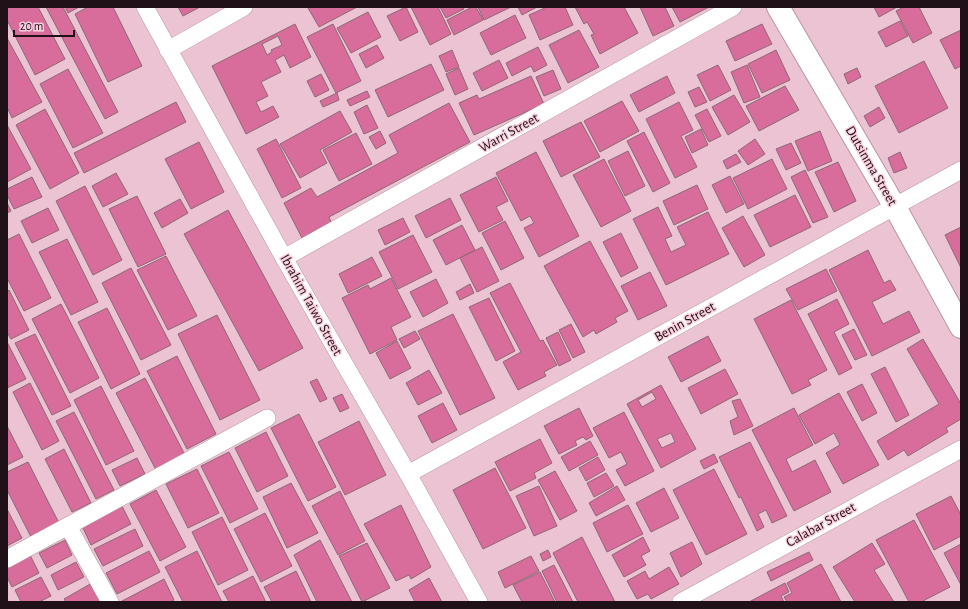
<svg xmlns="http://www.w3.org/2000/svg" width="968" height="609" font-family="'Alegreya Sans',sans-serif">
<style>
.building{fill:#d86d9b;stroke:#8c6875;fill-rule:evenodd}
.lines{fill:none;stroke-linecap:round;stroke-linejoin:round}
.street-casing{stroke:#bb94a3;stroke-width:18}
.secondary-casing{stroke:#bb94a3;stroke-width:24}
.street{stroke:#fff;stroke-width:17}
.secondary{stroke:#fff;stroke-width:22}
.labels{text-anchor:middle;dominant-baseline:central;stroke-width:3;stroke-linejoin:round;paint-order:stroke}
.street-label{font-size:14px;fill:#1f1117;stroke:#fad0df}
</style>
<rect width="100%" height="100%" fill="#ecc3d2"/>
<g class="building">
<path d="M7,7H38L65,59L35,75L7,20Z"/>
<path d="M46,7H63L118,112L105,119Z"/>
<path d="M65,7H79L68,13Z"/>
<path d="M88,7H113L142,66L108,82L75,14Z"/>
<path d="M178,7H200L183,16Z"/>
<path d="M309,7H357L319,27L308,8Z"/>
<path d="M406,7L418,32L400,41L387,16Z"/>
<path d="M411,7H438L451,34L430,45Z"/>
<path d="M440,7H463L464,9L446,18Z"/>
<path d="M472,7H476L483,20L454,35L447,20Z"/>
<path d="M478,7H511L484,20Z"/>
<path d="M518,7H537L522,15Z"/>
<path d="M547,7H565L573,25L540,40L529,15Z"/>
<path d="M575,7H624L638,33L600,54L591,35L594,34L587,22L584,24Z"/>
<path d="M640,7H665L674,26L653,36Z"/>
<path d="M672,7H709L680,22Z"/>
<path d="M874,7H897L879,17Z"/>
<path d="M904,7H919L932,33L913,43L896,11Z"/>
<path d="M368,12L381,37L351,53L337,28Z"/>
<path d="M515,15L526,38L491,55L480,33Z"/>
<path d="M900,21L908,36L886,47L878,32Z"/>
<path d="M295,24L311,57L290,68L284,55L275,60L281,72L261,82L268,96L256,102L261,112L273,106L279,117L246,134L212,66ZM278,36L282,45L271,50L272,52L267,55L262,44Z"/>
<path d="M333,24L361,81L336,93L307,37Z"/>
<path d="M762,24L772,44L735,61L726,41Z"/>
<path d="M579,30L599,67L568,83L549,45Z"/>
<path d="M961,30V66L955,69L940,40Z"/>
<path d="M7,38L42,102L12,118L7,107Z"/>
<path d="M377,45L384,58L366,68L359,54Z"/>
<path d="M538,47L547,65L534,72L531,66L512,76L506,63Z"/>
<path d="M452,50L459,67L446,72L439,56Z"/>
<path d="M776,50L790,80L762,93L748,64Z"/>
<path d="M499,60L508,78L482,91L473,73Z"/>
<path d="M924,61L948,108L899,133L875,86Z"/>
<path d="M431,64L444,90L388,117L375,90Z"/>
<path d="M718,65L731,90L710,101L697,75Z"/>
<path d="M747,65L760,97L744,103L731,72Z"/>
<path d="M459,68L468,89L455,95L446,74Z"/>
<path d="M857,68L861,77L848,84L844,74Z"/>
<path d="M68,69L103,133L73,148L40,84Z"/>
<path d="M553,70L561,89L544,96L536,77Z"/>
<path d="M321,74L329,90L315,97L307,81Z"/>
<path d="M531,76L544,104L474,135L459,103L477,95L479,99Z"/>
<path d="M667,76L675,93L639,112L630,95Z"/>
<path d="M785,86L799,110L759,131L746,106Z"/>
<path d="M699,87L707,102L695,107L688,92Z"/>
<path d="M367,91L370,97L350,106L347,100Z"/>
<path d="M337,93L339,100L323,107L320,101Z"/>
<path d="M734,95L750,122L728,135L712,107Z"/>
<path d="M622,101L639,131L600,152L584,121Z"/>
<path d="M176,102L186,122L84,173L74,153Z"/>
<path d="M679,102L693,130L681,136L697,167L675,178L646,119Z"/>
<path d="M449,103L470,142L329,217L331,222L302,238L284,203L311,188L317,197L398,153L389,135Z"/>
<path d="M367,105L378,128L364,134L354,112Z"/>
<path d="M879,107L885,118L870,127L864,116Z"/>
<path d="M45,109L79,173L50,189L16,125Z"/>
<path d="M707,109L721,136L709,142L695,115Z"/>
<path d="M340,111L352,132L320,150L327,163L300,178L280,144Z"/>
<path d="M581,122L600,157L561,177L543,141Z"/>
<path d="M7,125L31,169L7,182Z"/>
<path d="M701,129L708,145L692,153L685,137Z"/>
<path d="M380,131L386,143L376,149L369,137Z"/>
<path d="M820,131L832,161L808,171L795,141Z"/>
<path d="M644,132L670,183L653,192L627,141Z"/>
<path d="M356,133L372,164L339,181L323,150Z"/>
<path d="M276,139L301,188L282,198L257,149Z"/>
<path d="M755,139L765,154L748,165L738,151Z"/>
<path d="M199,142L224,192L191,209L165,159Z"/>
<path d="M791,143L801,163L786,170L776,149Z"/>
<path d="M628,151L645,186L625,196L608,161Z"/>
<path d="M536,152L579,236L539,257L524,228L534,223L530,216L521,221L496,173Z"/>
<path d="M900,152L907,168L894,173L888,158Z"/>
<path d="M736,154L741,162L727,169L723,161Z"/>
<path d="M604,159L631,211L601,227L573,175Z"/>
<path d="M772,159L787,189L748,209L733,178Z"/>
<path d="M838,162L856,201L834,212L815,172Z"/>
<path d="M805,170L828,217L813,223L791,177Z"/>
<path d="M116,173L128,194L103,207L92,186Z"/>
<path d="M730,176L744,204L726,213L712,185Z"/>
<path d="M32,177L42,197L14,209L7,195V189Z"/>
<path d="M496,177L508,201L496,207L503,220L479,232L460,195Z"/>
<path d="M697,185L708,209L674,225L663,201Z"/>
<path d="M85,186L122,260L93,275L56,201Z"/>
<path d="M795,195L811,227L770,247L754,215Z"/>
<path d="M137,196L166,254L138,267L109,209Z"/>
<path d="M450,198L461,220L426,238L415,216Z"/>
<path d="M180,199L188,213L162,228L154,213Z"/>
<path d="M7,203L11,211L7,213Z"/>
<path d="M658,207L672,236L665,239L671,252L686,245L677,227L708,212L729,254L666,285L633,219Z"/>
<path d="M48,208L59,230L32,243L21,221Z"/>
<path d="M228,210L303,348L259,371L184,234Z"/>
<path d="M743,216L765,255L744,267L722,228Z"/>
<path d="M403,218L410,232L385,245L378,230Z"/>
<path d="M505,221L524,258L501,270L482,233Z"/>
<path d="M462,225L475,250L446,265L433,240Z"/>
<path d="M961,227V268L945,235Z"/>
<path d="M621,233L638,268L621,277L603,242Z"/>
<path d="M19,234L51,298L24,311L7,278V240Z"/>
<path d="M413,235L432,272L398,289L379,252Z"/>
<path d="M67,239L98,302L71,315L39,252Z"/>
<path d="M590,241L628,311L615,318L617,322L596,334L594,330L583,337L544,266Z"/>
<path d="M482,247L499,281L477,292L460,258Z"/>
<path d="M868,250L884,283L890,280L896,290L872,302L883,324L909,311L920,332L872,356L829,270Z"/>
<path d="M166,256L197,316L168,330L137,270Z"/>
<path d="M372,257L382,276L348,293L339,274Z"/>
<path d="M131,268L171,345L141,360L102,283Z"/>
<path d="M826,269L837,291L798,310L786,289Z"/>
<path d="M650,272L667,306L638,320L621,286Z"/>
<path d="M391,278L411,317L391,327L397,340L370,354L342,298L368,285L370,289Z"/>
<path d="M436,279L448,303L423,317L410,292Z"/>
<path d="M510,283L540,341L543,340L557,365L544,372L546,376L518,390L503,362L521,352L490,293Z"/>
<path d="M470,284L474,293L460,300L456,292Z"/>
<path d="M9,290L29,330L11,339L7,332V292Z"/>
<path d="M489,298L515,351L496,361L469,307Z"/>
<path d="M837,299L849,324L834,332L852,368L839,375L808,314Z"/>
<path d="M791,300L827,370L808,380L811,385L792,394L754,319Z"/>
<path d="M61,304L99,378L70,393L32,319Z"/>
<path d="M107,308L140,374L111,389L78,322Z"/>
<path d="M453,314L495,398L460,415L418,331Z"/>
<path d="M217,315L260,400L220,420L178,334Z"/>
<path d="M571,324L585,352L573,358L559,330Z"/>
<path d="M854,329L867,355L855,360L842,335Z"/>
<path d="M415,331L420,339L404,348L399,339Z"/>
<path d="M558,332L571,360L559,366L546,338Z"/>
<path d="M35,334L71,406L52,415L15,343Z"/>
<path d="M708,336L721,361L681,382L668,357Z"/>
<path d="M923,339L961,404V419L946,428L948,432L908,456L904,450L888,460L877,441L939,404L907,349Z"/>
<path d="M397,341L411,368L390,379L376,353Z"/>
<path d="M7,342L26,379L7,388Z"/>
<path d="M177,356L216,434L187,449L147,371Z"/>
<path d="M885,367L909,415L896,422L871,374Z"/>
<path d="M725,369L738,394L701,414L688,388Z"/>
<path d="M429,370L442,393L418,405L406,383Z"/>
<path d="M145,378L185,455L156,470L116,393Z"/>
<path d="M317,379L327,399L320,402L310,382Z"/>
<path d="M30,383L59,441L42,450L13,392Z"/>
<path d="M862,384L877,413L862,421L847,392Z"/>
<path d="M661,385L696,449L661,468L627,404ZM652,392L656,399L642,407L638,400ZM671,433L675,442L662,448L657,439Z"/>
<path d="M101,386L134,451L106,465L74,400Z"/>
<path d="M839,393L879,465L843,484L826,453L840,445L834,433L815,444L799,415Z"/>
<path d="M342,394L349,408L340,412L333,398Z"/>
<path d="M740,399L753,426L734,435L730,421L738,417L732,401Z"/>
<path d="M443,403L457,430L432,443L418,416Z"/>
<path d="M579,408L593,436L586,440L583,437L575,441L577,445L559,454L544,426Z"/>
<path d="M794,408L813,445L786,459L792,472L815,460L831,492L794,511L752,430Z"/>
<path d="M74,412L114,490L96,499L56,421Z"/>
<path d="M624,412L654,471L625,486L616,470L627,464L621,452L609,458L593,428Z"/>
<path d="M299,414L336,487L308,501L271,428Z"/>
<path d="M359,421L386,475L345,495L318,442Z"/>
<path d="M7,426L23,457L7,465Z"/>
<path d="M266,432L288,476L257,492L235,448Z"/>
<path d="M540,439L552,463L534,473L536,478L510,491L495,462Z"/>
<path d="M590,441L598,455L569,471L561,457Z"/>
<path d="M750,442L787,516L772,523L766,510L758,514L764,527L757,531L741,497L739,498L719,457Z"/>
<path d="M64,449L91,503L72,512L45,459Z"/>
<path d="M229,452L258,509L230,523L201,466Z"/>
<path d="M714,454L718,462L704,469L700,461Z"/>
<path d="M598,457L605,470L586,481L579,468Z"/>
<path d="M137,458L145,474L120,486L112,470Z"/>
<path d="M28,462L59,523L31,537L7,490V472Z"/>
<path d="M495,468L526,528L483,549L453,490Z"/>
<path d="M197,469L219,513L188,528L166,484Z"/>
<path d="M714,469L747,534L706,555L673,490Z"/>
<path d="M555,471L577,511L560,520L538,480Z"/>
<path d="M606,473L614,486L594,497L587,483Z"/>
<path d="M291,483L318,533L287,548L263,497Z"/>
<path d="M539,486L557,526L534,536L516,496Z"/>
<path d="M617,486L625,500L596,516L589,503Z"/>
<path d="M664,488L679,518L651,532L636,503Z"/>
<path d="M156,490L186,547L160,561L130,504Z"/>
<path d="M340,491L365,541L338,555L312,506Z"/>
<path d="M951,496L961,515V536L934,550L916,514Z"/>
<path d="M401,505L431,567L411,579L409,575L396,581L364,524Z"/>
<path d="M628,505L643,534L607,552L593,523Z"/>
<path d="M122,506L131,524L91,545L82,526Z"/>
<path d="M7,509L22,538L7,546Z"/>
<path d="M265,513L292,566L261,582L234,529Z"/>
<path d="M222,517L248,570L218,585L192,532Z"/>
<path d="M914,520L950,587L921,602H909L876,540Z"/>
<path d="M135,529L143,546L103,566L94,549Z"/>
<path d="M582,537L615,602H578L553,553Z"/>
<path d="M643,537L650,551L641,556L646,565L624,577L612,555Z"/>
<path d="M65,540L72,555L47,568L39,553Z"/>
<path d="M320,540L352,602H317L294,555Z"/>
<path d="M692,542L702,564L681,577L670,553Z"/>
<path d="M367,543L390,588L362,602L339,556Z"/>
<path d="M872,543L885,564L874,570L894,602H855L833,567Z"/>
<path d="M961,544V585L944,553Z"/>
<path d="M548,550L551,557L543,561L540,554Z"/>
<path d="M149,551L160,572L117,594L106,573Z"/>
<path d="M197,551L222,602H183L165,567Z"/>
<path d="M809,552L813,560L771,581L767,572Z"/>
<path d="M30,555L39,573L12,587L7,577V567Z"/>
<path d="M531,556L539,571L505,588L498,572Z"/>
<path d="M76,562L84,577L58,590L51,575Z"/>
<path d="M821,564L841,602H787L784,597L792,593L787,583Z"/>
<path d="M554,565L573,602H557L542,571Z"/>
<path d="M669,567L679,584L651,599L648,594L637,599L627,581L645,571L649,579Z"/>
<path d="M296,571L311,602H272L264,587Z"/>
<path d="M540,572L555,602H522L513,585Z"/>
<path d="M253,576L266,602H229L223,591Z"/>
<path d="M41,577L51,596L39,602H21L15,590Z"/>
<path d="M429,578L442,602H415L409,590Z"/>
<path d="M164,579L174,600L171,602H122V601Z"/>
<path d="M92,583L103,602H66L64,599Z"/>
<path d="M785,583L789,592L781,596L784,602H749Z"/>
</g>
<g class="lines">
<g class="street-casing">
<g id="street">
<path d="M145,7L284,258L345,365L408,474L479,602"/>
<path d="M168,50L244,7"/>
<path d="M284,258L733,7"/>
<path d="M408,474L961,170"/>
<path d="M68,526L110,602"/>
<path d="M7,559L267,418"/>
<path d="M681,602L961,449"/>
</g>
</g>
<g class="secondary-casing">
<path id="secondary" d="M778,7L895,207L961,327"/>
</g>
<use href="#street" class="street"/>
<use href="#secondary" class="secondary"/>
</g>
<g class="labels">
<g class="street-label">
<text transform="translate(509 133) rotate(-29)">Warri Street</text>
<text transform="translate(871 166) rotate(60)">Dutsinma Street</text>
<text transform="translate(311 305) rotate(61)">Ibrahim Taiwo Street</text>
<text transform="translate(685 322) rotate(-29)">Benin Street</text>
<text transform="translate(821 525) rotate(-29)">Calabar Street</text>
</g>
</g>
<rect width="968" height="609" fill="none" stroke="#1f1117" stroke-width="16"/>
<path d="M14 30v6h60v-6" fill="none" stroke="#1f1117" stroke-width="2"/>
<text x="20" y="30" font-size="12" fill="#1f1117" stroke="#fad0df" stroke-width="3" paint-order="stroke">20 m</text>
</svg>
